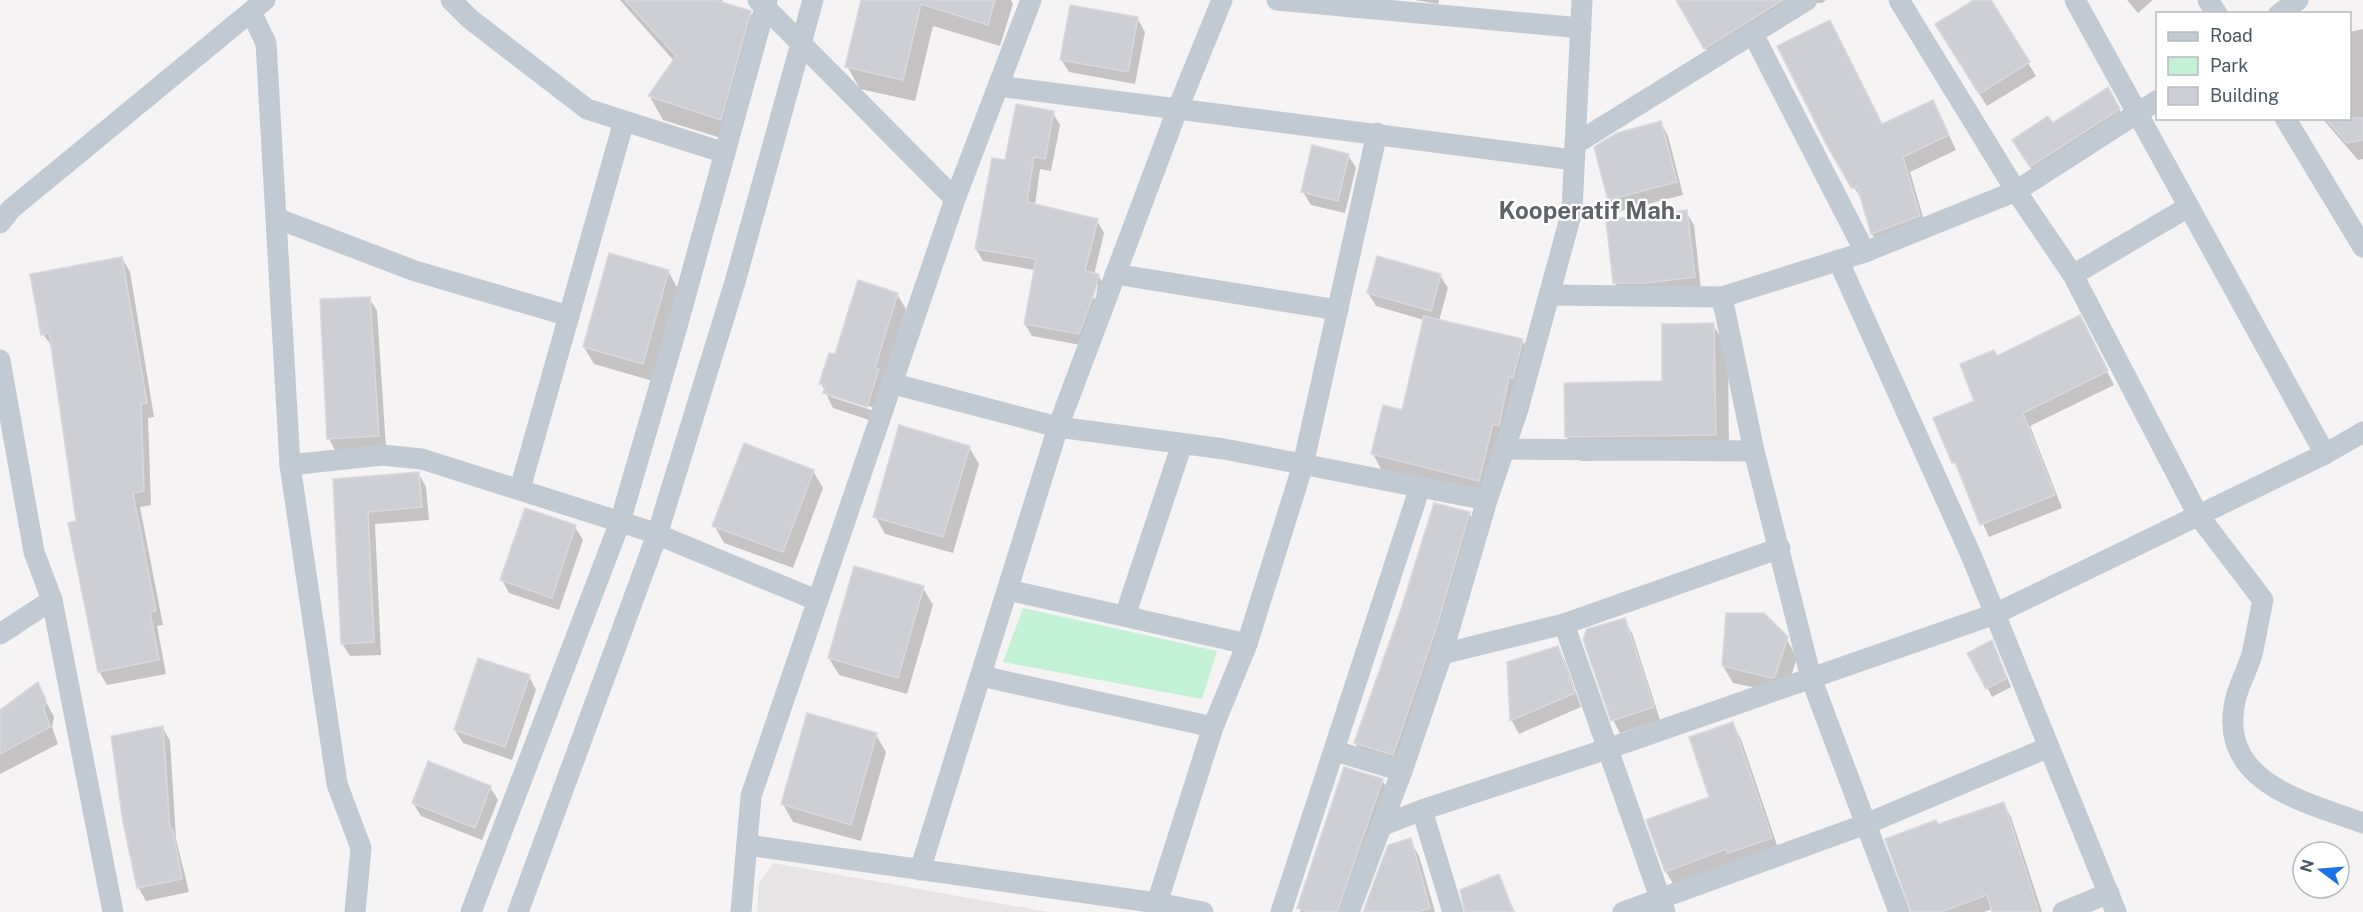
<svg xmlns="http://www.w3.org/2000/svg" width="2363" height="912" font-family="'Public Sans',sans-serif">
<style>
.education{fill:#e6e4e5}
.green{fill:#c3f1d5}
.shadow{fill:#0003;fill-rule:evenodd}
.building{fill:#cdcfd5;stroke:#d7d9de;stroke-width:1.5}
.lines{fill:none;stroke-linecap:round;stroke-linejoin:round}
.minor{stroke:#c1cad2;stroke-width:21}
.labels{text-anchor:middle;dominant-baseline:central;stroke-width:4.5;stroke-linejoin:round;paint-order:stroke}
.district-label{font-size:24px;font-weight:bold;fill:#5f6368;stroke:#fff}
</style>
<rect width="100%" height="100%" fill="#f5f3f3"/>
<path class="education" d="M773,863L1048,912H757L759,883Z"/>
<path class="green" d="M1023,608L1217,651L1202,699L1003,662Z"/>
<g class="shadow">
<path d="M620,0H722L725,5L750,12L763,35L734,142L663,120L650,97L674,61Z"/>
<path d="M862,0H1011L1013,4L1000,46L933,26L915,101L860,89L847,66Z"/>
<path d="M1415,0H1439L1438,4Z"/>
<path d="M1678,0H1826L1822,3H1809L1714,62Z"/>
<path d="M1976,0H1989L2036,76L1987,106L1944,38Z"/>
<path d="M2127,0H2153L2138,13Z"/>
<path d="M1137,18L1145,32L1135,84L1069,72L1061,59Z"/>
<path d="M2363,29V159L2358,160L2322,118H2350V32Z"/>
<path d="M1838,36L1883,125L1940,116L1956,150L1910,172L1927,231L1881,248L1872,234L1863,202L1827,144Z"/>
<path d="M2107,89L2127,123L2038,179L2021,153Z"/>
<path d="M1053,113L1060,125L1051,171L1040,169L1035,205L1097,221L1104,233L1094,275H1098L1105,287L1086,346L1032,336L1025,324L1035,270L983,261L976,249L1006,162ZM1095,284H1098L1096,299L1093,298Z"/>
<path d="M1661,123L1668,136L1683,195L1617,212L1609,199Z"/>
<path d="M1348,155L1356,168L1345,213L1311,205L1303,192Z"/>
<path d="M1686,212L1694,225L1701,290L1622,296L1615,283Z"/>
<path d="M122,258L130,272L154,417L148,418L151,505L140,507L163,625L157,626L166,674L107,685L99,671L53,348L43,334Z"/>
<path d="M668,271L678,289L653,381L594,364L584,347Z"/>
<path d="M1440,275L1448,288L1439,321L1522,340L1531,355L1487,495L1381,469L1373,454L1404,412L1424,320L1376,306L1368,293Z"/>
<path d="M897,294L906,309L884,380L875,422L833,408L821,383L836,356ZM831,394L875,408L874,411L831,397Z"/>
<path d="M369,298L377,311L386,448L336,452L329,439Z"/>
<path d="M1713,325L1728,349L1729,459L1581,461L1566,436L1664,383Z"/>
<path d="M2086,330L2114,385L2030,426L2062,508L1989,537L1935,419L1976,401L1997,358Z"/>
<path d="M969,447L979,464L953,553L885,534L875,516Z"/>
<path d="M813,471L823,488L793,568L724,543L714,525Z"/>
<path d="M419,474L426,487L429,520L375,524L381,655L350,656L342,643L334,480Z"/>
<path d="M1469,513L1478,529L1402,770L1365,759L1355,743Z"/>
<path d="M575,527L583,540L559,610L509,593L502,580Z"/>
<path d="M923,588L933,605L907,694L839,675L829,658Z"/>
<path d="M1624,620L1632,633L1660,720L1620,733L1613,720Z"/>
<path d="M1787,640L1797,658L1785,694L1733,683L1723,666Z"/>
<path d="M1558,648L1565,661L1581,707L1519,734L1512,721L1508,663Z"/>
<path d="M1996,651L2011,687L1992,697L1969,653Z"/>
<path d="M529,676L536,690L512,760L463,743L455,730Z"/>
<path d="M37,685L54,717L52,727L58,744L0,774V712Z"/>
<path d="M1732,724L1741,739L1780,854L1675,887L1666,872L1648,821L1711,797Z"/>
<path d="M163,728L170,741L176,839L189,892L146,901L138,887Z"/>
<path d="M876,735L886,752L861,841L793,822L783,804Z"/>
<path d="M1382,780L1392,796L1350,912H1301L1299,908Z"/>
<path d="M490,787L498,800L482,840L421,816L413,803Z"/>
<path d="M2004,804L2011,817L2042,912H1994L1993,909L1984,912H1913L1938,826Z"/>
<path d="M1410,840L1419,856L1435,912H1363L1389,846Z"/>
<path d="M1498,876L1515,912H1467Z"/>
</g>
<g class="building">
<path d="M625,0H715L751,11L721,120L648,96L676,56Z"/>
<path d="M861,0H995L988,25L921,4L903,80L845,67Z"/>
<path d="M1676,0H1783L1704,49Z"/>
<path d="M1974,0H1991L2030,62L1979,94L1935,24Z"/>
<path d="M1070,5L1138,17L1128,72L1060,60Z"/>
<path d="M1830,20L1882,124L1933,100L1949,135L1903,157L1920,216L1871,234L1857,186L1852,189L1826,144L1777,46Z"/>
<path d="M2108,87L2120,109L2030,167L2012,140L2048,116L2053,123Z"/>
<path d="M1016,104L1054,111L1045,159L1034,157L1027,202L1098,219L1085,271L1099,274L1095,291L1079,334L1024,324L1036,259L975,249L992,158L1005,160Z"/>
<path d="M2325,118H2363V140L2347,143Z"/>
<path d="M1661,121L1677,182L1608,200L1594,147L1617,133Z"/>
<path d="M1312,145L1349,154L1338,201L1301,192Z"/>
<path d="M1687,210L1695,277L1646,283H1613L1606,220Z"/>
<path d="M609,253L669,270L643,364L583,347Z"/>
<path d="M1377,256L1441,274L1431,311L1367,293Z"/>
<path d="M122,257L147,403L141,404L144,491L133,493L156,611L150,612L159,660L98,672L68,523L76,521L49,333L41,335L30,274Z"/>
<path d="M858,280L898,293L875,368L879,369L867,407L823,393L826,384H819L829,353L835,354Z"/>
<path d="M370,297L379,436L327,439L320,299Z"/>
<path d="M2080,315L2108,371L2023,413L2055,495L1980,525L1955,462L1952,463L1933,418L1974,401L1960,364L1994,350L1997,356Z"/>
<path d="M1424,316L1523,339L1513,378L1509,377L1499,426L1493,424L1479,481L1371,454L1383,405L1402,410Z"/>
<path d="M1714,323L1716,435L1565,437L1564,383L1662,381V324Z"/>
<path d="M899,425L970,446L943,537L873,517Z"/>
<path d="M744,443L814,470L783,552L712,526Z"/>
<path d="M419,472L422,507L368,512L374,642L341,644L333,479Z"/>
<path d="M1434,503L1470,512L1437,626L1393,755L1354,743L1401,609Z"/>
<path d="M525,508L576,525L552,598L500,580Z"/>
<path d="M854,566L924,586L898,678L828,658Z"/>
<path d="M1726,613H1764L1788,637L1775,677L1771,678L1722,666Z"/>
<path d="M1625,618L1654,707L1611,721L1583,639L1587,629Z"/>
<path d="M1992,640L2007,678L1986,689L1967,653Z"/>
<path d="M1558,646L1575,693L1510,721L1507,662Z"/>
<path d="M478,658L530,675L505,747L454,730Z"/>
<path d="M38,682L46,700L44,710L50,727L0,754V710Z"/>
<path d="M807,713L877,733L851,825L781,804Z"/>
<path d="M1733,722L1772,838L1728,853L1726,849L1665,872L1646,820L1709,797L1689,737Z"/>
<path d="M163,726L170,830H173L182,879L137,888L123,822L111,736Z"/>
<path d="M428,761L491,786L475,828L412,803Z"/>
<path d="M1344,767L1383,779L1337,912H1308L1297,908Z"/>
<path d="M2004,802L2039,912H1992L1987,895L1941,912H1911L1885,839L1936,820L1938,824Z"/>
<path d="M1411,838L1430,908L1418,912H1363L1388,845Z"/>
<path d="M1499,874L1514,912H1465L1460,890Z"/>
</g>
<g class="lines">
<g class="minor">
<path d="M451,0L470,19L587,109L725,153"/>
<path d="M758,0L955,199"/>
<path d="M1277,0L1581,28"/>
<path d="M1899,0L2016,191L2073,275L2198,515L2263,600C2259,618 2256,637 2252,654C2247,672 2236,689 2234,707C2222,784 2306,802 2363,823"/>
<path d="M2075,0L2325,454"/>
<path d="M2208,0L2217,14"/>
<path d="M251,12L266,43L290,465L337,784L361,848L355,912"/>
<path d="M2279,14L2298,0"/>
<path d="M1753,34L1865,252"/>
<path d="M998,86L1574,160"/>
<path d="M2285,118L2363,247"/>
<path d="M1575,144L1807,0"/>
<path d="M276,218L415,271L569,316"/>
<path d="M0,223L11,209L265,0"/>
<path d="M1838,260L1971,555L2116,912"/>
<path d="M1115,274L1338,310"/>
<path d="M2073,275L2188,207"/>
<path d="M1549,295L1722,297L1865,252L2016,191L2158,100"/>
<path d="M1722,297L1754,451L1811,678L1899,912"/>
<path d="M0,360L34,552L52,600L113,912"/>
<path d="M894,384L1058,427L1224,449L1487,500"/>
<path d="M1504,449L1754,451"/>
<path d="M290,465L382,455L422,459L649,531L816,600"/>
<path d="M520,489L624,121"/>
<path d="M1008,590L1247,644"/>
<path d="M1125,616L1182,444"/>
<path d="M1564,624L1665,912"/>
<path d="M0,634L52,600"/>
<path d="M1442,654L1564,624L1780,548"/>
<path d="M981,676L1213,727"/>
<path d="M1335,751L1402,771"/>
<path d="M1422,810L1453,912"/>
<path d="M1381,826L1422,810L1610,748L1995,614L2325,454L2363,432"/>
<path d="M747,845L1157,903L1203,912"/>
<path d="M920,870L1058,427L1178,108L1222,0"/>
<path d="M1157,903L1213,727L1247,644L1303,465L1377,133"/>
<path d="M471,912L620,522L676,330L767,0"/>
<path d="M518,912L657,535L735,282L813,0"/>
<path d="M741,912L751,796L955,199L1031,0"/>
<path d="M1281,912L1420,487"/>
<path d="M1349,912L1402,771L1442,654L1487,500L1518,409L1572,211L1582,0"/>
<path d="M1623,912L1866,824L2049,747"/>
<path d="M2063,912L2109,893"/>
</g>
</g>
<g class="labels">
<g class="district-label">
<text x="1590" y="210">Kooperatif Mah.</text>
</g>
</g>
<rect x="2156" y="12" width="195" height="108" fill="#ffffff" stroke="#b7bbc0" stroke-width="1.5"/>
<rect x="2168" y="32" width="30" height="9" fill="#c1cad2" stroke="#b7bbc0" stroke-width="1.5"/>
<text x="2210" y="42" font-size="18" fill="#4a5661">Road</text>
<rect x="2168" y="57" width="30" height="18" fill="#c3f1d5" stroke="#b7bbc0" stroke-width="1.5"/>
<text x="2210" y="72" font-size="18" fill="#4a5661">Park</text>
<rect x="2168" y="87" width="30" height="18" fill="#cdcfd5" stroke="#b7bbc0" stroke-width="1.5"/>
<text x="2210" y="102" font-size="18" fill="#4a5661">Building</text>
<g transform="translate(2321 870) rotate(286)"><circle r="28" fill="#ffffff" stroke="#b7bbc0" stroke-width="1.5"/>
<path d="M0-4.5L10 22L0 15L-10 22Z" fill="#1a73e8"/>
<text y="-9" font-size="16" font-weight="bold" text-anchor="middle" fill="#4a5661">N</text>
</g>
</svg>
